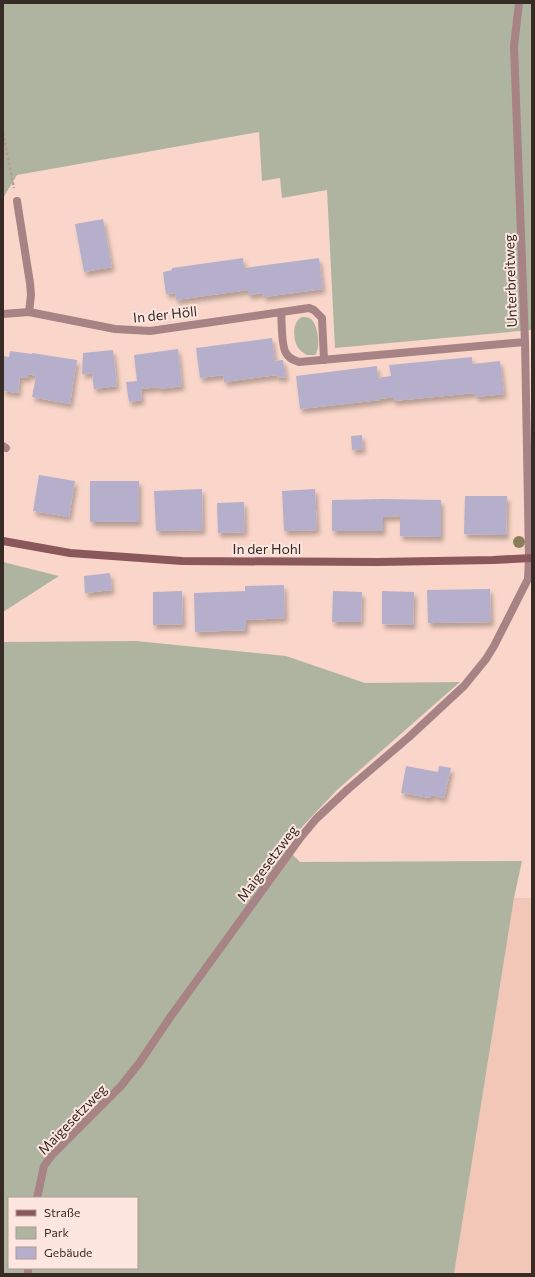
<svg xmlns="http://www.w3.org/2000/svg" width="535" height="1277" font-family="Commissioner,sans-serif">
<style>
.built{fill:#f2c7b8}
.green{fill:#afb4a1;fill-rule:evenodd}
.building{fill:#b6afcc;filter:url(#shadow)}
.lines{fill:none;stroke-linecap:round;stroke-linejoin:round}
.path{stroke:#b89c92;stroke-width:2.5;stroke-dasharray:3 2;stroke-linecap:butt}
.lane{stroke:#a78385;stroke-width:8}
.street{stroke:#a78385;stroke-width:8}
.secondary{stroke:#8a575a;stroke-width:8}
.tree{fill:#897e5c}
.labels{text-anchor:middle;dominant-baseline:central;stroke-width:4;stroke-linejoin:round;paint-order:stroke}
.street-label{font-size:14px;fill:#382b26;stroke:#fce6df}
</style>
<defs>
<filter id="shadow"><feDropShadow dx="2.5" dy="4.5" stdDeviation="2" flood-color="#0004"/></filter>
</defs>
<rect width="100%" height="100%" fill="#f9d6c9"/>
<path class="built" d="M514,898H532V1274H454Z"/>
<g class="green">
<path d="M3,3H532V457L531,330L335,348L327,190L282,198L280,178L262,181L259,132L17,175L3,198Z"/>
<path d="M302,317C305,317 308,317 311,319C318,325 321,348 315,355H307C303,353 299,350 297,346C293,337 292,322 302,317Z"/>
<path d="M3,562L59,576L3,612Z"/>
<path d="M136,641L286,656L365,683L460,682L337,790L284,846L300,862L522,861L514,898L454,1274H3V642ZM9,1198H137V1268H9Z"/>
</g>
<g class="building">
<path d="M103,219L112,267L84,272L75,224Z"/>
<path d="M243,258L244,268L319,258L323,289L264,297L263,293L248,295V290L176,300L175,293L166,294L163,272L172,270V268Z"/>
<path d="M272,338L275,361L283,360L286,377L278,378L277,375L224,382L223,375L200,378L196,348Z"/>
<path d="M178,349L182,386L159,389V387L141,389L142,400L129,402L126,382L137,381L134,355Z"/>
<path d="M113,350L117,386L94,389L92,373L82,374L83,353Z"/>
<path d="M10,351L32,354V353L77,360L70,404L32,397L36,376L28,374V378L20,377L18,393L3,391V356L9,357Z"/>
<path d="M472,357V364L500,361L504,394L476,397L475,393L393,401V397L380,399V400L300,409L296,376L377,366L378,378L384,377L391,376L389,365Z"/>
<path d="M362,435L363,449L352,450L351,436Z"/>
<path d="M39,475L75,481L69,517L33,511Z"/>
<rect x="90" y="481" width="49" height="41"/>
<path d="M202,489L203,530L156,531L154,491Z"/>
<path d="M315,489L317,530L284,531L282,491Z"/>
<path d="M465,496H507L506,535L464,534Z"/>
<path d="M383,499L441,500V537L400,536V516L383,517V531H332V500Z"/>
<path d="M244,502L245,532L218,533L217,503Z"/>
<path d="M110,573L112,590L85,593L84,576Z"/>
<path d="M284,585L285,618L246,620V630L195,632L194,593L245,591V586Z"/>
<path d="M490,589L491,622L428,623L427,590Z"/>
<path d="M182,591L183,624L153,625V592Z"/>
<path d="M333,591L362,592L361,622H332Z"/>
<path d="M382,591L414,592L413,625L382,624Z"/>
<path d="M406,766L438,772L439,766L451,768L444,798L431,795L430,798L401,793Z"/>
</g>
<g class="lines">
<path class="path" d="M3,133L14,188"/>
<g class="lane">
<path d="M37,1198L44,1166L52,1155L121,1086L140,1062L171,1016L301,837L316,819L347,790"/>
<path d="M28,1274V1268"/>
</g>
<g class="street">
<path d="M17,201L30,283L31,295L29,312"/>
<path d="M281,312C282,321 281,346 286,353C288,358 294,360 299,362L525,342"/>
<path d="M3,314L29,312L115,329L150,331L309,308L314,310L322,318L324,360"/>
<path d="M3,446L6,448"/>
<path d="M347,790L409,737L464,686L486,659L494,646L528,579L529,558L525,342L514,46L519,3"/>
</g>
<path class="secondary" d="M3,541L70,553L182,561L378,562L493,560L532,558"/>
</g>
<circle class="tree" cx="519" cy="542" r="6"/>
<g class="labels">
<g class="street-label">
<text transform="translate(510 281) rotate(-92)">Unterbreitweg</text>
<text transform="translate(165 314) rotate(-6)">In der Höll</text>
<text x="267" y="548">In der Hohl</text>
<text transform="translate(267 863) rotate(-53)">Maigesetzweg</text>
<text transform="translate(72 1119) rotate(-46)">Maigesetzweg</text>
</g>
</g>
<rect width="535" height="1277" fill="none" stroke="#382b26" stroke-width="8"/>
<rect x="8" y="1197" width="130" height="72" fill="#fce6df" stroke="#ae9b95"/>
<rect x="16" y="1210" width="20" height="6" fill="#8a575a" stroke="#ae9b95"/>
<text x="44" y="1217" font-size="12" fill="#382b26">Straße</text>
<rect x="16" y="1227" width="20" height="12" fill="#afb4a1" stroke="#ae9b95"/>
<text x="44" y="1237" font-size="12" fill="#382b26">Park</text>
<rect x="16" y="1247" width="20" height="12" fill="#b6afcc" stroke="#ae9b95"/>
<text x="44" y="1257" font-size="12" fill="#382b26">Gebäude</text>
</svg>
